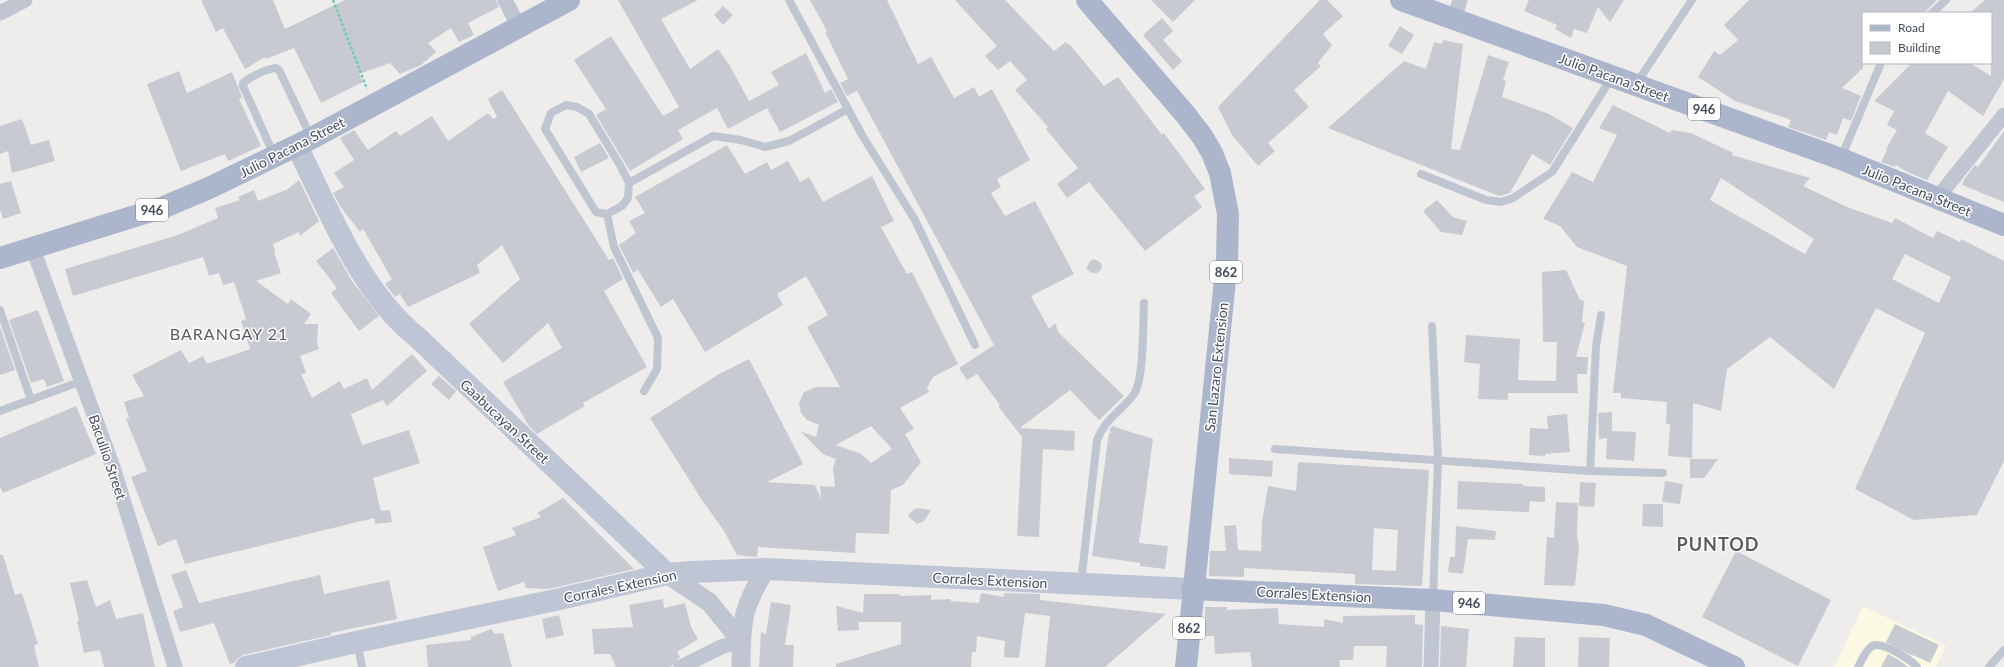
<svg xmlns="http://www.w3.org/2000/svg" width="2004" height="667" font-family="Lato,sans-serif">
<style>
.commercial{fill:#fcf9e3}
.building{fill:#c8cad2;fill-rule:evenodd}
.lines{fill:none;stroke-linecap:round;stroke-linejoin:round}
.path{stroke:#6fceae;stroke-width:2.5;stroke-dasharray:3 2;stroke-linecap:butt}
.service{stroke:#bfc6d2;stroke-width:8}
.minor{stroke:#bfc6d2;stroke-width:15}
.tertiary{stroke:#bfc6d2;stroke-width:19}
.secondary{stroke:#bec6d6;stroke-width:22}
.primary{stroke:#abb6cd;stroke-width:22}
.labels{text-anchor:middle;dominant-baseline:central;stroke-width:3;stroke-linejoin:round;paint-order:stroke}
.shield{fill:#fff;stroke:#7c828c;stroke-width:1}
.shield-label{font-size:13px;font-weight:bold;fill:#444c5a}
.street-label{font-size:14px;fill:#444c5a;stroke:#fff}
.quarter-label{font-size:16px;letter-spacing:1px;fill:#595b61;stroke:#fff}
.district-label{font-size:18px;font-weight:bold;letter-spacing:1px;fill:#595b61;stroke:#fff}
</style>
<rect width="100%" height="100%" fill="#efecec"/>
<path class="commercial" d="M1863,606L1946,646L1936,667H1834Z"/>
<g class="building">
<path d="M201,0H273L285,29L345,0H496L499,7L468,23L474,35L459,42L451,28L428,43L436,52L421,65L400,74L390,63L359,74L363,82L321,103L294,48L266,59L265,57L245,69L223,28L216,32Z"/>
<path d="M618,0H698L661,19L690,69L718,49L730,66L749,101L779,85L771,72L806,53L825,93L831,89L838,102L780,132L767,108L728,129L717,108L678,130L683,139L630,171L596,115L606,109L574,60L611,36L663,116L679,107Z"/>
<path d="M810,0H887L918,64L931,57L954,98L974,87L979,97L992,89L1030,160L997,179L1001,187L991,193L1005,216L1035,201L1074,274L1031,296L1049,329L1055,323L1059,333L1124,396L1099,420L1070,390L1020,428L1075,431L1074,451L1043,449L1039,537L1017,536L1022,437L998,406L1000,405L977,374L967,380L959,368L994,345L857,91L847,96L840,83L848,79L825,32L827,31Z"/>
<path d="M955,0H1005L1054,51L1066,42L1071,46L1104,86L1118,77L1162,135L1164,133L1205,189L1194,196L1202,207L1145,251L1089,182L1067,198L1057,184L1078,168L1046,129L1048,127L1015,90L1027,80L1010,61L998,70L985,56L997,46Z"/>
<path d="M1151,0H1195L1173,22Z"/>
<path d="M1320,0H1327L1343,16L1323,34L1332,45L1318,63L1321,66L1294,90L1309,107L1268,143L1275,151L1258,166L1232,135L1218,107Z"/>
<path d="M1529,0H1624L1610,22L1598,7L1587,33L1574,29L1571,38L1555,29L1557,25L1524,11Z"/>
<path d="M1749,0H1937L1924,13H1863V68L1842,88L1861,96L1851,121L1843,118L1837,135L1829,132L1826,140L1788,127L1791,120L1735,101L1698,77L1714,51L1720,55L1738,40L1724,25Z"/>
<path d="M1985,0H2004V79L1983,116L1948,91L1925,133L1948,147L1927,180L1909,173L1896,165L1895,167L1881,162L1887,150L1886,149L1897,130L1887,125L1894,111L1874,101L1912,63H1970L1991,76V13H1970Z"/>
<path d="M723,6L733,15L723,25L714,15Z"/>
<path d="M1162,18L1173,31L1163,40L1182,61L1173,70L1143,35Z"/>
<path d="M1400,26L1414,35L1402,54L1388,46Z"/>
<path d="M1443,40L1463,44L1451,149L1460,150L1488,55L1509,62L1503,80L1506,81L1502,97L1549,114L1573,128L1550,165L1532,154L1510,193L1499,196L1328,128L1404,61L1426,69L1434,42L1442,44Z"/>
<path d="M179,71L187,93L232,72L242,97L239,99L261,146L228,161L225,154L181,171L147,84Z"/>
<path d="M502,90L609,260L613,258L623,279L604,291L647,367L583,403L585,406L537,434L529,426L503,382L562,348L548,323L503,363L469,324L520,279L502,245L477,265L480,273L408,307L400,294L395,297L385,284L392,279L363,229L360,232L340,206L333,193L344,187L334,173L354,160L340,138L354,130L368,150L396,131L400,136L432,116L448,141L488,113L493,119L497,117L488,99Z"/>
<path d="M1613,105L1670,133L1672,130L1691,133L1733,153L1732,155L1810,178L1803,186L1847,207L1892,223L1895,218L1933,238L1937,231L1960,242L1961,239L2004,261V461L1977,515L1914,520L1855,489L1925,333L1876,308L1834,389L1770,337L1727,369L1721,411L1693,403L1692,458L1668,456L1670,424H1666L1667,402L1621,398V393H1613L1627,266L1577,247L1560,226L1543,219L1572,172L1593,182L1617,135L1599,128ZM1721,178L1814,239L1805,254L1710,200ZM1905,254L1951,277L1939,303L1892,279Z"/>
<path d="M22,119L31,145L49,140L55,161L12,173L8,151L0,154V126Z"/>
<path d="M2004,131V202L1962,185L1965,178L1975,165L1978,167Z"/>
<path d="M600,143L609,158L581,172L574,157Z"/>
<path d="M727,145L745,174L767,162L771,170L788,161L800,182L809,177L823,202L872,176L894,221L881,227L907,274L912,272L958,364L933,377L927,388L929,392L900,408L914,429L905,434L921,462L903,485L891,490L889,534L856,533L855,553L758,547L757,557L737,555L724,531L702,500L650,418L719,374L749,359L803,464L767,482L815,485L821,499L820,486L835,487L833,468L836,459L823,454L800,431L816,437L819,425L807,420L801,413L799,403L804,392L816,387H840L807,327L828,315L806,276L777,294L783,305L705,352L673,299L661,307L638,270L633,273L619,245L636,233L629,221L645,213L635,197ZM871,426L892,449L871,463L861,454L836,445Z"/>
<path d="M299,180L319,221L300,236L299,232L273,244L275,252H274L281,273L256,281L288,304L291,299L311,314L304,324H318L317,344L319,349L300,356L306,373L301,374L312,398L340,381L344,389L367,378L372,390L412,354L427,371L387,406L383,400L351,414L362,445L409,430L420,463L373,478L381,511L390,510L392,522L375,524L374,518L185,564L176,539L158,546L131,477L147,471L126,419L129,418L124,402L144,396L132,375L181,350L189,363L203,356L207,364L250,349L241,321L246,319L234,282L223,285L219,273L209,276L203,257L73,296L65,269L178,235L218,218L215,208L240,200L238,197L254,190L258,201L288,189Z"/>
<path d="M11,181L21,213L3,219L0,209V184Z"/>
<path d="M1437,200L1453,217L1467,221L1462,235L1441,232L1423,211Z"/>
<path d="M333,248L352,281L379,316L359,331L331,293L337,288L316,261Z"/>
<path d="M1094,259L1100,262L1102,266L1101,270L1097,273H1092L1086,269L1090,261Z"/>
<path d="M1566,270L1580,300L1584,301L1582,322L1585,323L1576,357H1588L1587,374H1577L1578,393H1508V400L1478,399L1480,364L1464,362L1466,335L1520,339L1518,380L1556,381L1557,342H1543L1542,272Z"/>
<path d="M38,310L64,381L47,387L44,379L31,383L9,320Z"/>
<path d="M0,327L15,370L0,375Z"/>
<path d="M439,376L456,391L449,400L431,384Z"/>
<path d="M76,406L96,454L3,493L0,487V438Z"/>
<path d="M1612,412V431L1636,432L1634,461L1606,459L1607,438L1599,439L1598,413Z"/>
<path d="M1567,414L1570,452L1545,454V456L1529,455L1530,428L1548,429L1547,416Z"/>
<path d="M1112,426L1153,439L1139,543L1168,546L1165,569L1140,566V563L1092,556L1109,433H1112L1109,430Z"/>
<path d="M1229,458L1273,461L1272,477L1229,474Z"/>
<path d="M1690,459H1718L1704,478H1690Z"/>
<path d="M1298,462L1429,470L1422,586L1355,584V574L1244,568V577L1209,576L1210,551H1226L1224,526L1236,525L1238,550L1261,551L1262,522L1268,486L1296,491ZM1374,528L1398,530L1396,571L1372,570Z"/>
<path d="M1458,481L1523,484V486L1545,487V502L1530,501L1529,512L1457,509Z"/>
<path d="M1665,481L1683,484L1680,504L1662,502Z"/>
<path d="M1580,482L1596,483L1594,507L1579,506Z"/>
<path d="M563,498L634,569L549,589L526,588L524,582L498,591L483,547L516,535L512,528L541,517L537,513Z"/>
<path d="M1556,502L1578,503L1577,538L1579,545L1575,586L1544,585L1547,537L1554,538Z"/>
<path d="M1643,504H1663V527L1642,526Z"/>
<path d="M918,508L931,510L924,521L917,524L908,516L913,510Z"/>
<path d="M1456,526L1496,531L1495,540L1468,539L1463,574L1448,572L1450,557H1455Z"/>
<path d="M1736,551L1831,600L1798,666L1702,617Z"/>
<path d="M0,555H3L15,595L22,593L38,644L34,645L39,667H0Z"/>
<path d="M186,570L199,603L320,575L324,594L389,580L397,619L331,633V635L243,655L238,658L234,663L230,664L214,623L180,632L173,611L183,607L171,575Z"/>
<path d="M87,580L96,607L110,600L116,619L143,613L155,667H104L100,650L84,653L77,621H79L70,583Z"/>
<path d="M981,593L1004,597V593L1040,594V600L1166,614L1105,667H1045L1050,616L1025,613L1019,658L1004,657L1005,641L977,636L976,652H972L971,667H836V664L901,644V622H858L859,630L838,631L836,606L863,613L864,594H899L900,596L931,595V600L950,599L951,601L979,603Z"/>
<path d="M663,599L664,608L685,603L691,627L698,639L677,652L680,657L673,665L669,667H616L610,654H594L592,629L633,627L629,605Z"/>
<path d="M771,602L791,605L785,645H794L793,667H759L761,632L766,634Z"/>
<path d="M1205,607H1227V610L1278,608L1279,624L1324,627V619L1343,623V616L1415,615V624L1423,625L1422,667H1386L1387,646H1354L1353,660H1339L1340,667H1252L1250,652L1215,654L1214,636H1205Z"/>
<path d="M559,615L564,635L546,639L542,619Z"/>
<path d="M1895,624L1939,645L1930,663L1913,655V656L1886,642Z"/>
<path d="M1441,626L1469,629L1466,667H1440Z"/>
<path d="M491,629L495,634L503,633L512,667H428L426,645L471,640V637Z"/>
<path d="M1515,637L1545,638V667H1513Z"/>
<path d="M1579,637L1610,638L1609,667H1578Z"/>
<path d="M1888,654L1899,660L1908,667H1881Z"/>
</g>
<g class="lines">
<path class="path" d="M333,0L367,89"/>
<g class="service">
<path d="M789,0L862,135L915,220L975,345"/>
<path d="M1932,13L1946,0"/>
<path d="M1636,84L1692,0"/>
<path d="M566,105L577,107L589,114L620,165L629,183L628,198L622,206L607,214L596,212L545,129L551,113Z"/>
<path d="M274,155L243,86V83C252,76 266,69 276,68L279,70L311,137"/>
<path d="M1841,158L1881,63"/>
<path d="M1421,174L1486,200L1501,202L1513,198L1552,172L1612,77"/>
<path d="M629,183L713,136L741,140L765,147L789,141L848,109"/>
<path d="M607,214L614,247L658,338L657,369L644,391"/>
<path d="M0,310L31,400"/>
<path d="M1432,326L1438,459L1433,599"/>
<path d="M0,411L82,381"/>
<path d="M1275,449L1590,471L1663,473"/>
<path d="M1590,471L1596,347L1601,315"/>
<path d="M1081,583L1097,440C1107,416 1121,412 1134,394C1144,379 1143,323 1144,303"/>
<path d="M357,642L362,667"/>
<path d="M1858,667C1862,660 1865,651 1872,646C1882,641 1910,659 1917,667"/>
<path d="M1989,667L2004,650"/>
</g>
<g class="minor">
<path d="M505,0L519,27"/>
<path d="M0,13L25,0"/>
<path d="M1454,19L1460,0"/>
<path d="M1938,197L2004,115"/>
<path d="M33,249L112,464L175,667"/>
<path d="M681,667L721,647L741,641"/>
<path d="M1431,667L1433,600"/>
</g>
<g class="tertiary">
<path d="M667,574L709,602L741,641"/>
<path d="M741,667C741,622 742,608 766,569"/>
</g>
<g class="secondary">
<path d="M297,146C328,209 361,293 417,337L667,574"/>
<path d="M246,667L356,642L560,599L667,574L693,572L766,569L1192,589"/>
</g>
<g class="primary">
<path d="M1087,0L1185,114L1202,136L1212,153L1220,173L1228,214L1227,260L1186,667"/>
<path d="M1401,0L1841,159L2004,225"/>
<path d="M0,258L164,207L209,188L312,138L569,0"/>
<path d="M1192,589L1433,600L1604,615L1646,625L1734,667"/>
</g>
</g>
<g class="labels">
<g class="shield">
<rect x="1688" y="98" width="32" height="22" rx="3"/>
<rect x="136" y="199" width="32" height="22" rx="3"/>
<rect x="1210" y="261" width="32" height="22" rx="3"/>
<rect x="1453" y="592" width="32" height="22" rx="3"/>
<rect x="1173" y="617" width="32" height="22" rx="3"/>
</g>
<g class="shield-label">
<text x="1704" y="109">946</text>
<text x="152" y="210">946</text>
<text x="1226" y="272">862</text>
<text x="1469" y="603">946</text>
<text x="1189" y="628">862</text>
</g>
<g class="street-label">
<text transform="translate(1614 77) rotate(20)">Julio Pacana Street</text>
<text transform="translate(292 147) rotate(-27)">Julio Pacana Street</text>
<text transform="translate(1917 190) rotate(22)">Julio Pacana Street</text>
<text transform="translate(1216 367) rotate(-84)">San Lazaro Extension</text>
<text transform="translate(505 421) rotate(43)">Gaabucayan Street</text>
<text transform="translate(108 457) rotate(71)">Bacullio Street</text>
<text transform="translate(990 580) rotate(3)">Corrales Extension</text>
<text transform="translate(620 586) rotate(-12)">Corrales Extension</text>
<text transform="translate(1314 594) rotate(3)">Corrales Extension</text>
</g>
<g class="quarter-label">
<text x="229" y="333">BARANGAY 21</text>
</g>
<g class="district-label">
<text x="1718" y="544">PUNTOD</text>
</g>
</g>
<rect x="1862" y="12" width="130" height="52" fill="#ffffff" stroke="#b4b7bd"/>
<rect x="1870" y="25" width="20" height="6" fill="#abb6cd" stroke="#b4b7bd"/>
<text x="1898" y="32" font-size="12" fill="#444c5a">Road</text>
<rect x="1870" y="42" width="20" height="12" fill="#c8cad2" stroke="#b4b7bd"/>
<text x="1898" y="52" font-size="12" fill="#444c5a">Building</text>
</svg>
